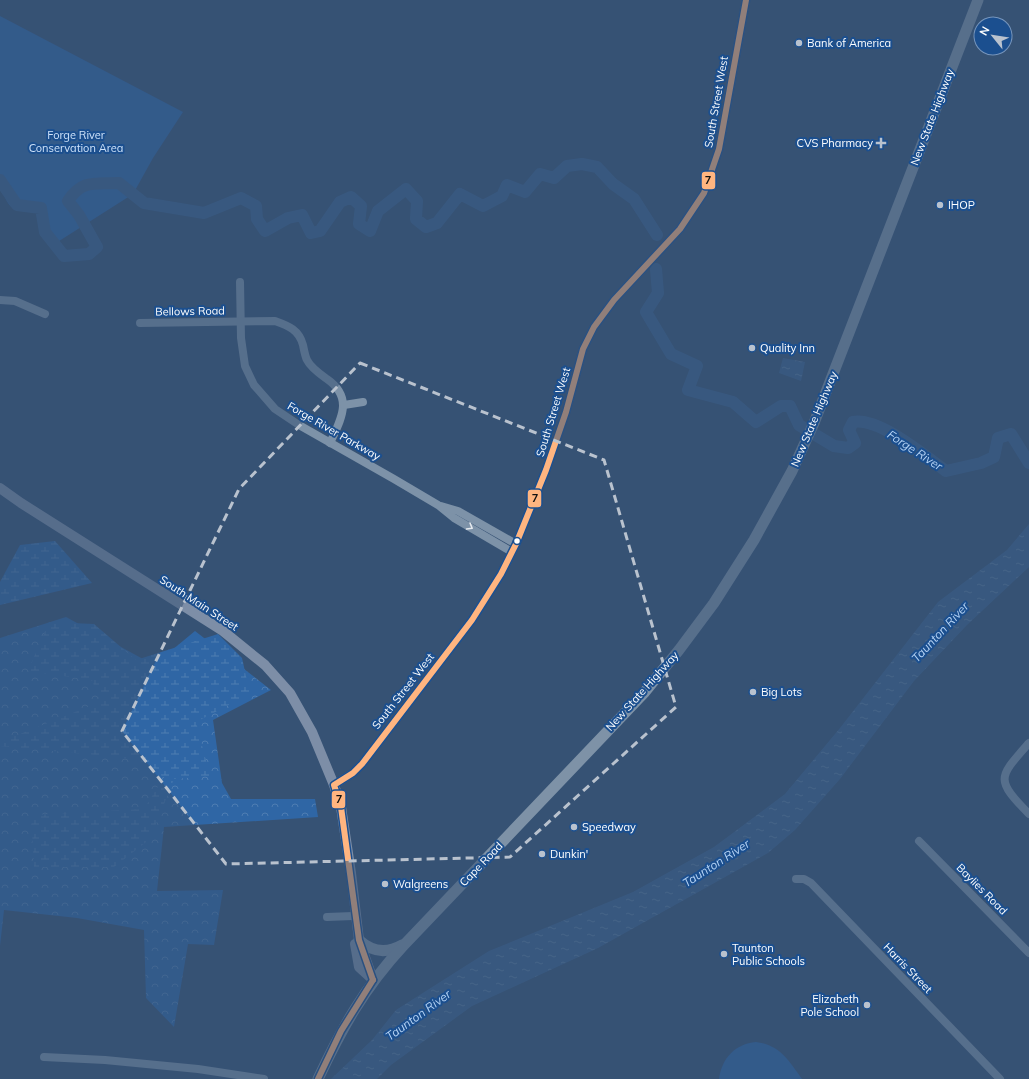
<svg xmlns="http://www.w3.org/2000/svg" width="1029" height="1079" font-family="Mulish,sans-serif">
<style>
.forest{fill:url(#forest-crowns)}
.wetland{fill:url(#wetland-marsh)}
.park{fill:#2f66a5}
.water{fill:url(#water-ripples)}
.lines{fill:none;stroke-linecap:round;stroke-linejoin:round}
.river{stroke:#3b618d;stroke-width:12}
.minor{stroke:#7d92a8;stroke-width:8}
.major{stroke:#7d8ea7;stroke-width:10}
.highway{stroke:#7e92a7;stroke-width:11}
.bus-1-casing{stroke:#1b4f8f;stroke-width:9}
.bus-1{stroke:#ffb580;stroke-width:6}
.oneway{stroke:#e5e9ee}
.marked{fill:none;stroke:#b9c2ce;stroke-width:3;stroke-dasharray:8 5;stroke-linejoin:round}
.poi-dot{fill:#b9c2ce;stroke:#1b4f8f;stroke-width:1.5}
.bus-dot{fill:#fff;stroke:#1b4f8f;stroke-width:1.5}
.labels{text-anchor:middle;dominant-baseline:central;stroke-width:4;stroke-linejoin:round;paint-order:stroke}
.poi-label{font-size:11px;fill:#fff;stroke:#1b4f8f;text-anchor:start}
.street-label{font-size:11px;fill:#fff;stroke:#1b4f8f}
.park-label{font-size:11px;fill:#cfe3fa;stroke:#1b4f8f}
.water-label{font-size:12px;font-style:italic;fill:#b5d3f5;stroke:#1b4f8f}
.line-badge{stroke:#1b4f8f;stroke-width:1.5}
.pale-badge-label{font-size:11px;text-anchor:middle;font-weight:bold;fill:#111}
</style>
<defs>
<pattern id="forest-crowns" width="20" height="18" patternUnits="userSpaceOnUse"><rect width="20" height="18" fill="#2f66a5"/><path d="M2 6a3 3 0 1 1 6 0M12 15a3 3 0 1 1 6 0" fill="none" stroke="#4e7db2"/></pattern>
<pattern id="wetland-marsh" width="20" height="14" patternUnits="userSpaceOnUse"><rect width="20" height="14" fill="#2f66a5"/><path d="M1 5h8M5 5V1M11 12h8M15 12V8" fill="none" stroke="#4e7db2"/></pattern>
<pattern id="water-ripples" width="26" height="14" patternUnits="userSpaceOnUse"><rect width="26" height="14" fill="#3b618d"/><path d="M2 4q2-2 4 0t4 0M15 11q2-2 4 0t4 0" fill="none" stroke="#58799e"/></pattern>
</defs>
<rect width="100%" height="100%" fill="#365274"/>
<path class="forest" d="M66,617L154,665L195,631L271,690L213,720L222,783L231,799H315L318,817L164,827L157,891L223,890L214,945L188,944L174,1027L146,998L144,930L77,918L4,910L0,946V638Z"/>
<g class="wetland">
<path d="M55,541L92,583L0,605V582L20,545Z"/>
<path d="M49,622L94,624L136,660L218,634L242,658L250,694L196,722L210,776L174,779L150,839L114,867H34L31,815L144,809L164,777L127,758L0,746V742L100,702L92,680L28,671Z"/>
</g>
<g class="park">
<path d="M0,16L183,112L153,158L133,194L56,243L48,240L47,237L42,213L39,211C29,210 14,213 8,203C5,198 4,193 0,189Z"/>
<path d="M756,1042C780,1045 789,1061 802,1079H719C722,1058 735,1044 756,1042Z"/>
</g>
<g class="water">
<path d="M783,358L805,362L801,381L779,373Z"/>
<path d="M1029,524V567L967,625L914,681L840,779L795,830L768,853L598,948L472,1006L391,1065L377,1079H331L372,1040L396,1010L489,951L633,892L714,847L785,794L840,728L938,602L1007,550Z"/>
</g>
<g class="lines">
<g class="river">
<path d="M0,180L17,205L41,208L45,232L64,256L89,254L97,247L79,215L68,201C82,179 95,184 119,183L144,203L204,213L241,198L256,206L257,219L265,231L288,218L302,215L311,233L320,231L340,202L351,197L361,206L359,224L370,231L378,211L406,189L417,201L416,219L426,227L437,223L460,194L483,206L502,196L507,185L525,192L540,174L554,178L567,166L582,164L597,167L613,184L634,199L657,235"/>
<path d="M656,269L658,293L646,312L671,354L697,366L688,390L733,402L756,422L781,406H790L799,425L834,446L848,448L855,443L849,430L853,422C879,417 925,456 946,471L981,463L994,457L998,438L1011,434L1029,463"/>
</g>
<g class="minor">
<path d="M240,282L241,338L245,366L254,385L275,409L299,425L394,479L438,505L454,518L512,552"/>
<path d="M0,300L15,301L45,314"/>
<path d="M140,323L275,321C289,326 299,330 303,345C304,350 305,356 307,360C311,368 320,374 327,379C354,398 341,419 330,443"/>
<path d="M344,405L363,402"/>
<path d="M441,506L458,511L516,544"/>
<path d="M1029,743C998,778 995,779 1029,814"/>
<path d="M334,785L353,773L362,764L472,620L501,574L516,544L546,470L566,412L583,349L594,327L614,300L680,229L704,193L719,149L746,0"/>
<path d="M919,841L1029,953"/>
<path d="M796,879H804L811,883L1000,1079"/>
<path d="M327,917L353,916"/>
<path d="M44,1057L105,1060L198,1069L264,1079"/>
</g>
<g class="major">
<path d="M0,488L21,503L223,631L265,665L290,693L312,732L334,785L341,807L351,873L359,940L373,980"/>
<path d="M355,944L359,967L370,977"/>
</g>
<g class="highway">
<path d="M359,940C372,952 386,954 402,945"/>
<path d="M318,1079C342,1028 364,988 403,946L644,693L679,650L714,603L754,540L792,471L814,423L978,0"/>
</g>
<g class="bus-1-casing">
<g id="bus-1">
<path d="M373,980L359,940L341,807L334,785L353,773L362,764L472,620L501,574L516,544L546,470L566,412L583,349L594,327L614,300L680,229L704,193L719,149L746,0"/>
<path d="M318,1079L341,1031L373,980"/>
</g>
</g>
<use href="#bus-1" class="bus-1"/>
</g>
<defs><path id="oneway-chevron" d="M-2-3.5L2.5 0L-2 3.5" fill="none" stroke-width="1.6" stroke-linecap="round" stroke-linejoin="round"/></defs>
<use class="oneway" href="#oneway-chevron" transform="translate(470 527) rotate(30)"/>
<path d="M0 0H1029V1079H0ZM360,363L604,460L676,707L510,857L226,864L122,731L239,489Z" fill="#365274" fill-opacity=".55" fill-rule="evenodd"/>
<path class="marked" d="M360,363L604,460L676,707L510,857L226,864L122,731L239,489Z"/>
<g class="poi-dot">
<circle cx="799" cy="43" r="4"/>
<path d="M879 137h4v4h4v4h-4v4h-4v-4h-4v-4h4z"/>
<circle cx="940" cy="205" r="4"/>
<circle cx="752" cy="348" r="4"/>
<circle cx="753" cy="692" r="4"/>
<circle cx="574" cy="827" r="4"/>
<circle cx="542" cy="854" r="4"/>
<circle cx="385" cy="884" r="4"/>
<circle cx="724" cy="954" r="4"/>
<circle cx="867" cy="1005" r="4"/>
</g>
<circle class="bus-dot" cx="517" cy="541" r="3.5"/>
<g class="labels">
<g class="poi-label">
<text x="807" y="43">Bank of America</text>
<text x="873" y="143" text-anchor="end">CVS Pharmacy</text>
<text x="948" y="205">IHOP</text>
<text x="760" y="348">Quality Inn</text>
<text x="761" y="692">Big Lots</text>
<text x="582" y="827">Speedway</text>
<text x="550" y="854">Dunkin'</text>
<text x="393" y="884">Walgreens</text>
<text x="732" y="948">Taunton<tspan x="732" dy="13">Public Schools</tspan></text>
<text x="859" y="999" text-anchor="end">Elizabeth<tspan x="859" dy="13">Pole School</tspan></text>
</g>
<g class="street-label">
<text transform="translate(716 102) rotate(-80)">South Street West</text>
<text transform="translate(932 117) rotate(-69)">New State Highway</text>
<text transform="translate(190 311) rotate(-1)">Bellows Road</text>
<text transform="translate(553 412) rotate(-73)">South Street West</text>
<text transform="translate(814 419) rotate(-67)">New State Highway</text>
<text transform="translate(334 431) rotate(30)">Forge River Parkway</text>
<text transform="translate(199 603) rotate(33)">South Main Street</text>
<text transform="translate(403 691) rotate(-52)">South Street West</text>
<text transform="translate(642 691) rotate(-48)">New State Highway</text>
<text transform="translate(481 864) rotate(-46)">Cape Road</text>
<text transform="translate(982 889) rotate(45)">Baylies Road</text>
<text transform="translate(908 968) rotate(46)">Harris Street</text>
</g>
<g class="park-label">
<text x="76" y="135">Forge River<tspan x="76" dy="13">Conservation Area</tspan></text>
</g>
<g class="water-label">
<text transform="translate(915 450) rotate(33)">Forge River</text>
<text transform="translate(940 632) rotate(-47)">Taunton River</text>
<text transform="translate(716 863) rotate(-33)">Taunton River</text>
<text transform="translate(418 1015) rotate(-36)">Taunton River</text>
</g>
</g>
<g class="line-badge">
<rect x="701" y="171" width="15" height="19" rx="4" fill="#ffb580"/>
<rect x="527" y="489" width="15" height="19" rx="4" fill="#ffb580"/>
<rect x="331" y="790" width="15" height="19" rx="4" fill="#ffb580"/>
</g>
<g class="pale-badge-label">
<text x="708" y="184">7</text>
<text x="535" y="502">7</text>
<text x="339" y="803">7</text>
</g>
<g transform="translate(993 36) rotate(300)"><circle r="19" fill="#1b4f8f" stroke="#7695bc"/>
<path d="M0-3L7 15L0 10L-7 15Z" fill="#b9c2ce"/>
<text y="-6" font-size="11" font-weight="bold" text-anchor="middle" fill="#ffffff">N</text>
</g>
</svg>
